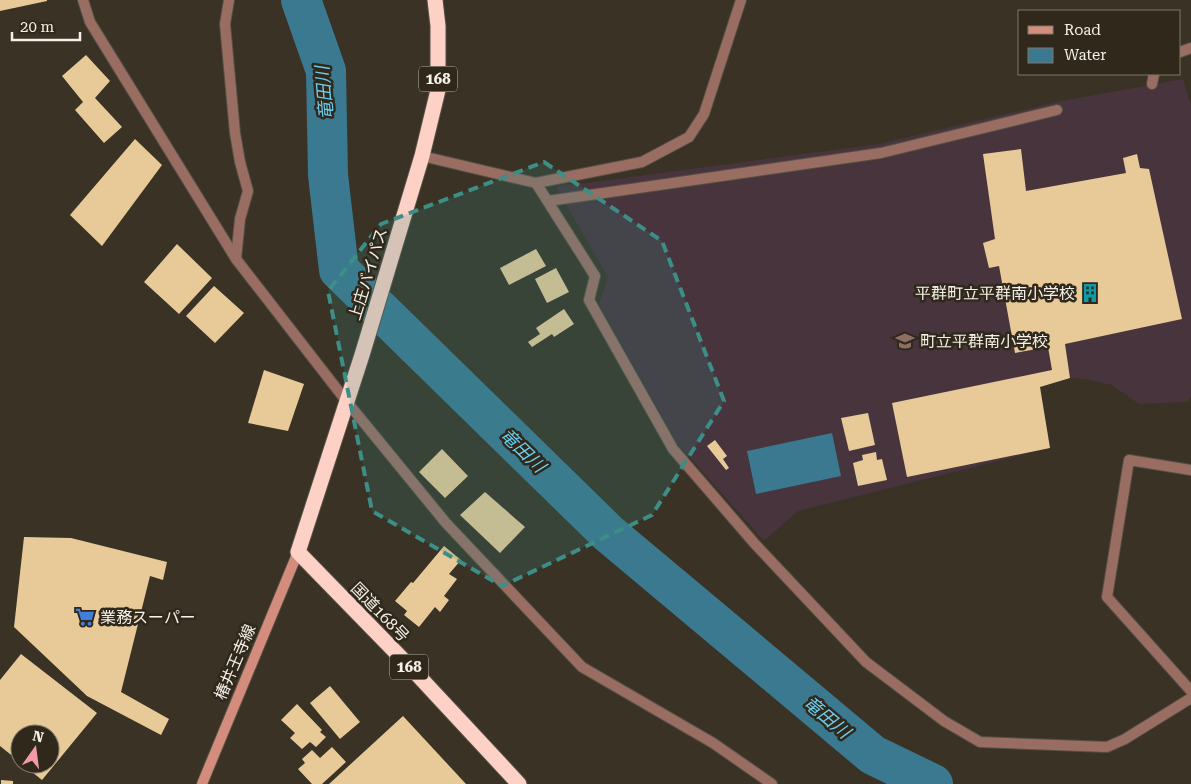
<svg xmlns="http://www.w3.org/2000/svg" width="1191" height="784" font-family="'Roboto Serif','Noto Sans JP',serif">
<style>
.education{fill:#47343d}
.water{fill:#3a798f}
.lines{fill:none;stroke-linecap:round;stroke-linejoin:round}
.river{stroke:#3a798f;stroke-width:40}
.building{fill:#e7ca98}
.lane-casing{stroke:#575044;stroke-width:12}
.street-casing{stroke:#575044;stroke-width:12}
.secondary-casing{stroke:#575044;stroke-width:12}
.highway-casing{stroke:#575044;stroke-width:17}
.lane{stroke:#9a6d63;stroke-width:10}
.street{stroke:#9a6d63;stroke-width:10}
.secondary{stroke:#d48d7c;stroke-width:10}
.highway{stroke:#fdd1c5;stroke-width:15}
.marked{fill:#3d8e86;fill-opacity:0.2;stroke:#3d8e86;stroke-width:4;stroke-dasharray:10 6;stroke-linejoin:round}
.labels{text-anchor:middle;dominant-baseline:central;stroke-width:5;stroke-linejoin:round;paint-order:stroke}
.shield{fill:#2f281b;stroke:#bab4aa;stroke-width:1}
.shield-label{font-size:15px;font-weight:bold;fill:#f5f0e8}
.street-label{font-size:16px;fill:#f5f0e8;stroke:#2f281b}
.poi-label{font-size:16px;fill:#f5f0e8;stroke:#2f281b;text-anchor:start}
.water-label{font-size:18px;font-style:italic;fill:#6ccdee;stroke:#2f281b}
</style>
<rect width="100%" height="100%" fill="#393225"/>
<path class="education" d="M1183,79L1191,106V397L1187,402L1139,404L1112,385L1085,379L1070,378L1040,387L1050,448L798,511L764,541L677,443L599,304L608,277L556,187L878,144L1056,102Z"/>
<path class="water" d="M832,433L841,476L756,494L747,451Z"/>
<g class="lines">
<path class="river" d="M301,0L326,71L328,175L339,270L608,533L873,755L933,784"/>
</g>
<g class="building">
<path d="M0,0H47V1L0,11Z"/>
<path d="M86,55L110,81L95,98L122,127L104,143L75,110L83,102L62,76Z"/>
<path d="M135,139L162,165L102,246L70,215Z"/>
<path d="M1021,149L1026,191L1126,173L1123,158L1137,154L1140,168L1149,169L1182,319L1065,344L1070,378L1040,387L1050,448L907,477L892,403L1052,370L1048,347L1015,353L999,266L989,268L983,243L995,239L983,154Z"/>
<path d="M177,244L212,278L179,314L144,282Z"/>
<path d="M536,249L546,266L509,285L500,268Z"/>
<path d="M556,268L569,292L547,303L535,279Z"/>
<path d="M214,286L244,313L215,343L186,316Z"/>
<path d="M564,309L574,324L554,337L552,334L532,347L528,342L540,334L536,328Z"/>
<path d="M264,370L304,384L288,431L248,423Z"/>
<path d="M868,413L875,445L849,451L841,418Z"/>
<path d="M715,440L727,456L723,459L729,468L726,470L707,446Z"/>
<path d="M442,449L468,476L445,498L419,472Z"/>
<path d="M876,452L877,460L882,459L887,480L858,486L853,463L863,460L862,455Z"/>
<path d="M485,492L525,527L500,553L460,515Z"/>
<path d="M24,537L71,538L167,562L163,580L150,576L121,692L169,719L161,735L87,696L14,627Z"/>
<path d="M444,546L461,560L449,574L457,579L444,596L449,600L440,612L435,607L419,627L404,615L407,611L395,601L411,582L413,583Z"/>
<path d="M21,654L97,713L42,780L22,764H50V734H20V762L0,746V680Z"/>
<path d="M330,686L360,722L340,739L310,703Z"/>
<path d="M297,704L322,730L320,732L326,737L316,747L310,742L302,749L290,738L295,733L281,720Z"/>
<path d="M403,716L466,784H329Z"/>
<path d="M332,747L346,762L322,784H312L298,769L305,763L302,759L312,750L320,758Z"/>
<path d="M1,780L13,781V784H1Z"/>
</g>
<g class="lines">
<g class="lane-casing">
<g id="lane">
<path d="M1180,52L1191,48"/>
<path d="M1152,84L1154,74"/>
<path d="M548,201L881,153L1057,110"/>
</g>
</g>
<g class="street-casing">
<g id="street">
<path d="M83,0L90,22L236,259L347,402L446,523L582,667L713,743L772,784"/>
<path d="M229,0L225,24L235,133L240,162L248,191L240,219L236,259"/>
<path d="M422,156L536,183L642,162L689,137L704,114L741,0"/>
<path d="M536,183L595,276L589,300L673,449L755,544L866,662L944,721L980,742L1107,747L1125,739L1191,698"/>
<path d="M1191,470L1129,460L1107,597L1191,691"/>
</g>
</g>
<g class="secondary-casing">
<path id="secondary" d="M202,784L298,552"/>
</g>
<g class="highway-casing">
<path id="highway" d="M435,0L438,26V90L422,156L362,355L298,552L413,670L519,784"/>
</g>
<use href="#lane" class="lane"/>
<use href="#street" class="street"/>
<use href="#secondary" class="secondary"/>
<use href="#highway" class="highway"/>
</g>
<path class="marked" d="M544,162L662,241L724,401L652,515L502,586L372,511L328,291L381,224Z"/>
<defs>
<g id="building-bare" transform="scale(1.5)"><path d="M-4-6H4V6H1V3H-1V6H-4ZM-2.5-4.3h1.7v1.8h-1.7ZM.8-4.3h1.7v1.8H.8ZM-2.5-1h1.7V.8h-1.7ZM.8-1h1.7V.8H.8Z" fill="#0f9aa8" stroke="#2f281b" stroke-width="2.5" paint-order="stroke"/></g>
<g id="school-bare" transform="scale(1.5)"><path d="M0-5L7-2L0 1L-7-2ZM-4 1L0 2.5L4 1V4Q0 6-4 4Z" fill="#8d6e63" stroke="#2f281b" stroke-width="2.5" paint-order="stroke"/></g>
<g id="supermarket-bare" transform="scale(1.5)"><path d="M-6-5.5h2.5l.6 2H6L4.5 2H-2.5L-4.4-4H-6ZM-1.5 3.2a1.3 1.3 0 1 0 .1 0ZM3 3.2a1.3 1.3 0 1 0 .1 0Z" fill="#3f7fe0" stroke="#2f281b" stroke-width="2.5" paint-order="stroke"/></g>
</defs>
<g fill-rule="evenodd">
<use href="#building-bare" x="1090" y="293"/>
<use href="#school-bare" x="905" y="341"/>
<use href="#supermarket-bare" x="85" y="617"/>
</g>
<g class="labels">
<g class="shield">
<rect x="419" y="66.5" width="38" height="25" rx="4"/>
<rect x="390" y="654.5" width="38" height="25" rx="4"/>
</g>
<g class="shield-label">
<text x="438" y="79">168</text>
<text x="409" y="667">168</text>
</g>
<g class="street-label">
<text transform="translate(368 274) rotate(-73)">上庄バイパス</text>
<text transform="translate(380 612) rotate(46)">国道168号</text>
<text transform="translate(235 662) rotate(-67)">椿井王寺線</text>
</g>
<g class="poi-label">
<text x="1075" y="293" text-anchor="end">平群町立平群南小学校</text>
<text x="920" y="341">町立平群南小学校</text>
<text x="100" y="617">業務スーパー</text>
</g>
<g class="water-label">
<text transform="translate(324 93) rotate(-95)">竜田川</text>
<text transform="translate(523 450) rotate(44)">竜田川</text>
<text transform="translate(827 717) rotate(40)">竜田川</text>
</g>
</g>
<rect x="1018" y="10" width="162" height="65" fill="#2f281b" stroke="#7e786d"/>
<rect x="1028" y="26" width="25" height="8" fill="#d48d7c" stroke="#7e786d"/>
<text x="1064" y="35" font-size="15" fill="#f5f0e8">Road</text>
<rect x="1028" y="48" width="25" height="15" fill="#3a798f" stroke="#7e786d"/>
<text x="1064" y="60" font-size="15" fill="#f5f0e8">Water</text>
<g transform="translate(35 749) rotate(14)"><circle r="24" fill="#2f281b" stroke="#7e786d"/>
<path d="M0-4L9 19L0 12L-9 19Z" fill="#f39aa9"/>
<text y="-8" font-size="14" font-weight="bold" text-anchor="middle" fill="#f5f0e8">N</text>
</g>
<path d="M12 32v8h68v-8" fill="none" stroke="#f5f0e8" stroke-width="2.5"/>
<text x="20" y="32" font-size="15" fill="#f5f0e8" stroke="#2f281b" stroke-width="4" paint-order="stroke">20 m</text>
</svg>
